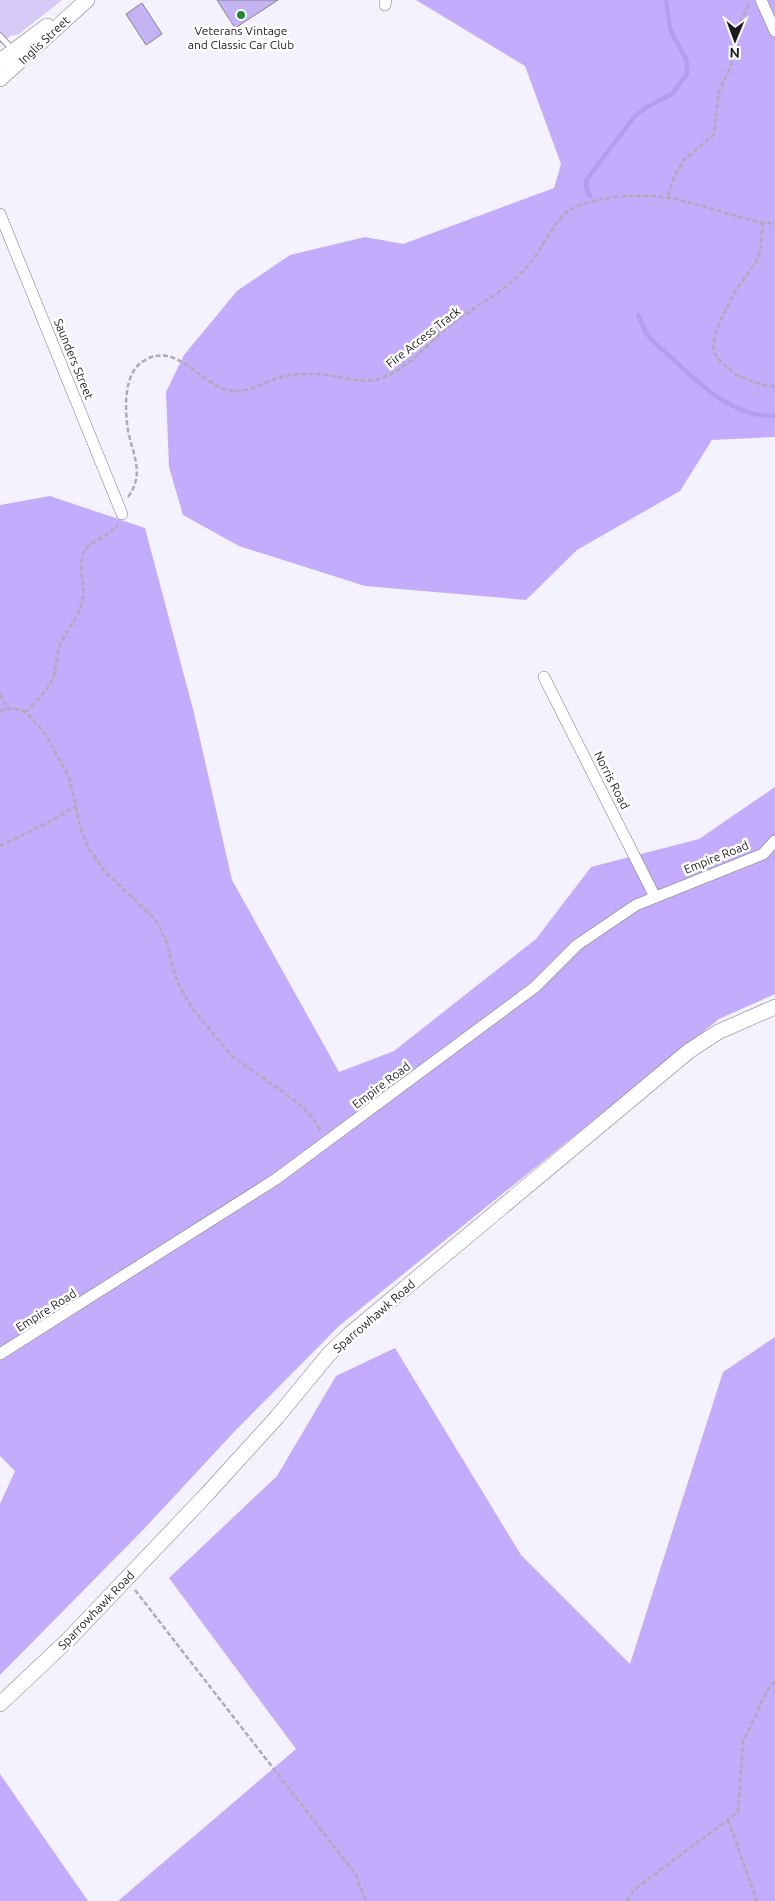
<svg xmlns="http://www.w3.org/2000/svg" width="775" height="1901" font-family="Ubuntu,sans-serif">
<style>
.green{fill:#d6caf7}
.forest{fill:#c3acfb}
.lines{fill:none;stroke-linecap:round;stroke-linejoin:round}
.stream{stroke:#b49deb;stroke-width:4.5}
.building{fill:#c5b4f3;stroke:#84808e}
.lane-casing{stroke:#7e7a88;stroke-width:7}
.street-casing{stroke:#7e7a88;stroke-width:12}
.secondary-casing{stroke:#7e7a88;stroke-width:16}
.path{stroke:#aeabb6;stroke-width:2.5;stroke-dasharray:5 2.5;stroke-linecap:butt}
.lane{stroke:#fff;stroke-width:5.5}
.street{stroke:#fff;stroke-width:11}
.secondary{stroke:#fff;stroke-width:15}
.poi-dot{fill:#228639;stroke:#fff;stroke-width:2}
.labels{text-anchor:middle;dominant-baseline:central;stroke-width:5;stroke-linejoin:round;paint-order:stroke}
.poi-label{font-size:12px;fill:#1c1a20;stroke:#fff}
.street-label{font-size:12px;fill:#1c1a20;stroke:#fff}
</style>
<rect width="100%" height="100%" fill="#f5f2ff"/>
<path class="green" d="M0,0H62L19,34L10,36L0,44Z"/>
<g class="forest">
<path d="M416,0H775V437L712,440L680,491L577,550L526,600L365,586L239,546L183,515L169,467L166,392L184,355L237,291L290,255L365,237L403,244L554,188L561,164L525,66Z"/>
<path d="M50,496L145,528L194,713L232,880L339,1072L394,1051L536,939L591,867L699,839L775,787V994L719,1019L339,1326L234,1432L143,1530L0,1675V1504L15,1471L0,1456V505Z"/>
<path d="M775,1337V1901H118L296,1749L169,1578L277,1476L336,1376L395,1348L521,1555L630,1664L723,1372Z"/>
<path d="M0,1774L88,1901H0Z"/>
</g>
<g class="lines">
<g class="stream">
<path d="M590,196L586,187L587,179L634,117L645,108L672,94L687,74V61L670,29L666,0"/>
<path d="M638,315L646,333L655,343C690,373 725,417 775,416"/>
</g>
</g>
<g class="building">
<path d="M217,0H278L235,28Z"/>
<path d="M142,3L162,34L146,45L126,14Z"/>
</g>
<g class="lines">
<g class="lane-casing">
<path id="lane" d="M0,36L12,49"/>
</g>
<g class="street-casing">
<g id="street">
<path d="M761,0L775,31"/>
<path d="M385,5L386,0"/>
<path d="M0,214L122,514"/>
<path d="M544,677L655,897"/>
<path d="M0,1354L276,1179L535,987L577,945L636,905L763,854L775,841"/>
</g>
</g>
<g class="secondary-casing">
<g id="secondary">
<path d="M0,61L47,26"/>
<path d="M0,79L87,0"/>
<path d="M0,1704L69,1639L207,1494L277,1417L329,1354L350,1334L689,1051L718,1032L775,1007"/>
</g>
</g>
<g class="path">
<path d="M668,196L674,177L684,160L714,134L719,92L732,63L738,27L749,3"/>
<path d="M763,222L760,253L756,262L734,293L716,330L713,348L717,358L735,374L756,383L775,387"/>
<path d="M128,497C145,474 133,455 128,431C125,410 123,375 142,362C174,339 200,383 227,390C245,394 257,386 272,380C282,376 292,375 302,374C328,371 358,385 379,379C407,370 426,345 448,327C474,306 505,292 527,267C541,252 553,222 568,211C586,200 615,196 635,196C684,193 727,219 775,224"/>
<path d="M0,694L8,709"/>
<path d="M0,711L13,708L26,712L46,735L69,777L80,826L89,849L106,873L155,919L165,938L177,981L191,1007L231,1055L299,1104L313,1118L321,1132"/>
<path d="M26,712C36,701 50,689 54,675C57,664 56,651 62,641C70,625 81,615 83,596C85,582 78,567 83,554C89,540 109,537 118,525"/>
<path d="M0,846L53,820L76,806"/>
<path d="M135,1590L356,1875L366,1901"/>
<path d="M728,1820L757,1901"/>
<path d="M627,1901L634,1890L738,1812L743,1742L768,1689L775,1682"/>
</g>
<use href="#lane" class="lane"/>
<use href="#street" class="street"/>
<use href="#secondary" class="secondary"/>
</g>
<circle class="poi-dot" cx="241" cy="15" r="5"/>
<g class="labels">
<g class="poi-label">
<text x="241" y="30">Veterans Vintage<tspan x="241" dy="14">and Classic Car Club</tspan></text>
</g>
<g class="street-label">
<text transform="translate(44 40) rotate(-43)">Inglis Street</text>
<text transform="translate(423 337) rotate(-38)">Fire Access Track</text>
<text transform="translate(74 359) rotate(68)">Saunders Street</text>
<text transform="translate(612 780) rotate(63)">Norris Road</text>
<text transform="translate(716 857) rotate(-22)">Empire Road</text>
<text transform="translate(381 1085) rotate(-37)">Empire Road</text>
<text transform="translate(46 1310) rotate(-32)">Empire Road</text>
<text transform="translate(374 1316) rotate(-41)">Sparrowhawk Road</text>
<text transform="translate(96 1610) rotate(-46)">Sparrowhawk Road</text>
</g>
</g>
<g transform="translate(735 40) rotate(181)" stroke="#ffffff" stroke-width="4" paint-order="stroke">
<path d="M0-4L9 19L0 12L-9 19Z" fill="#1c1a20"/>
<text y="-8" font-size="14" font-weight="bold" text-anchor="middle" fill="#1c1a20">N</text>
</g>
</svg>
